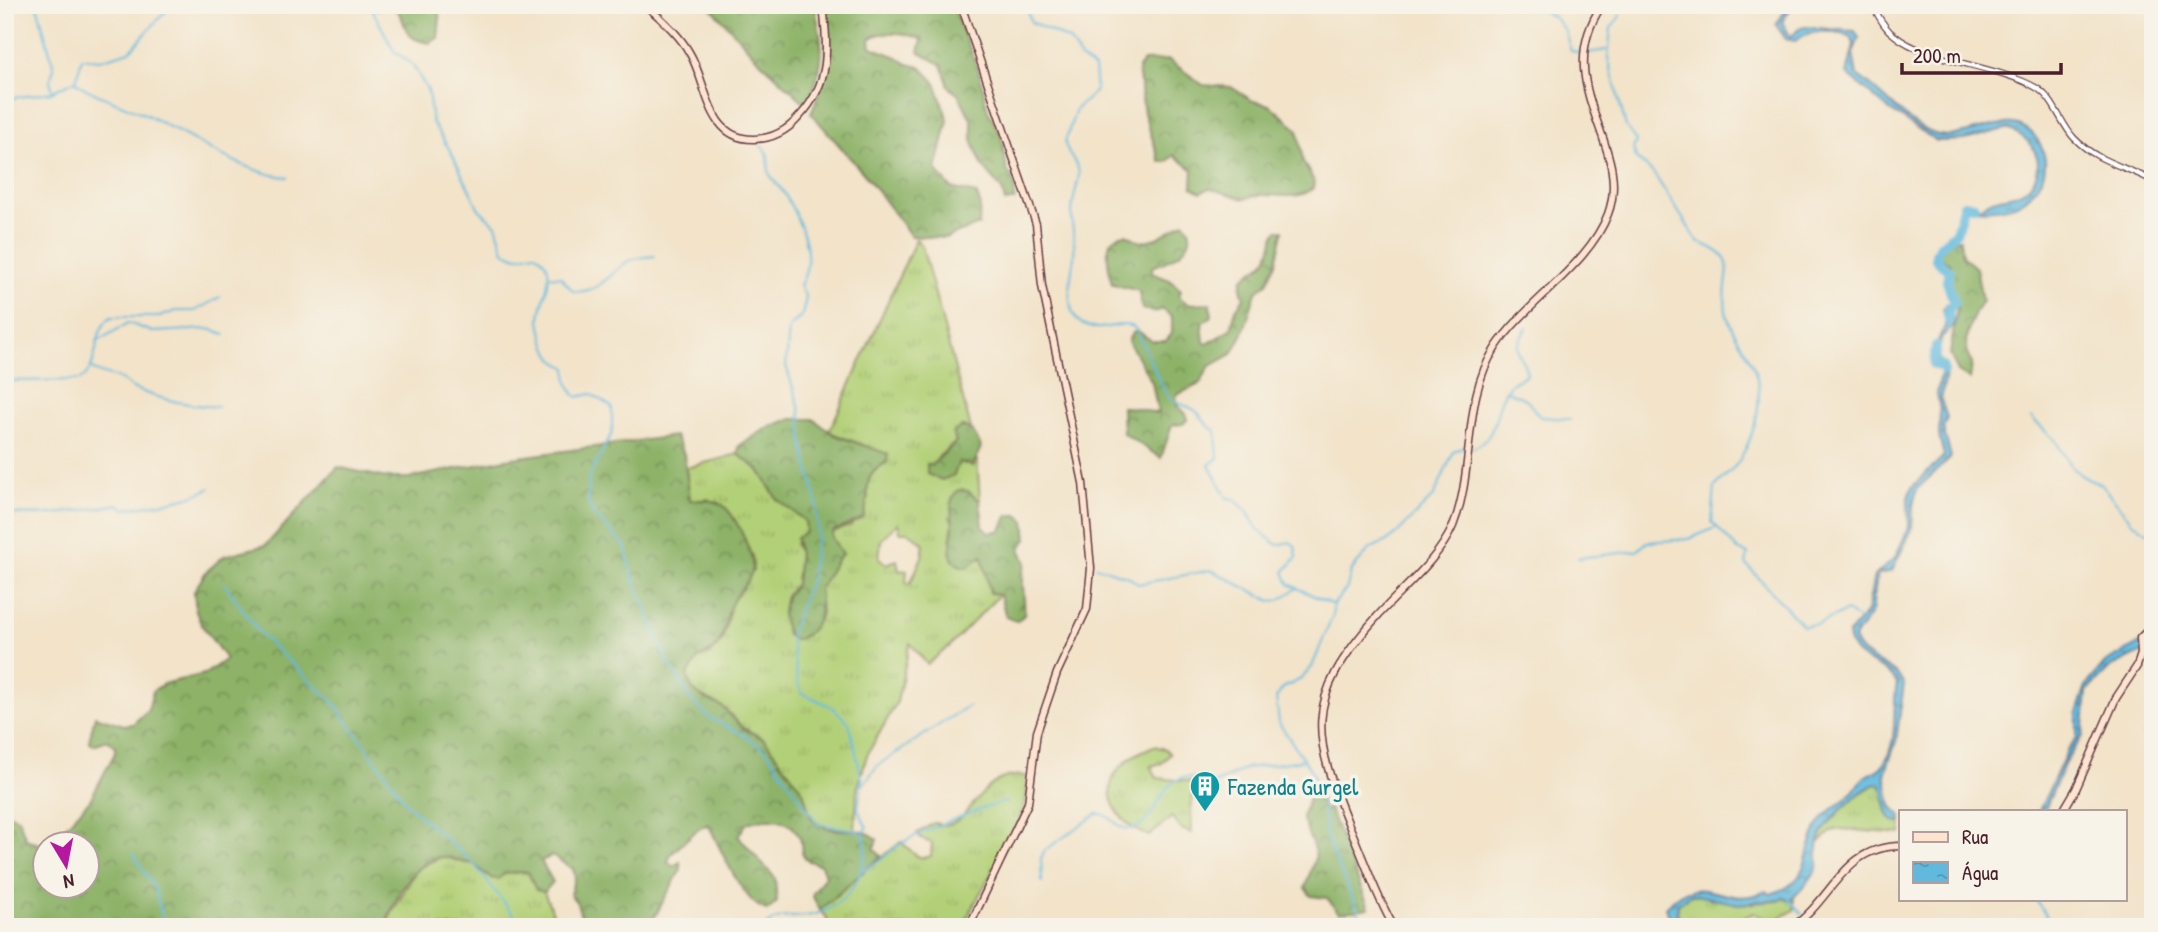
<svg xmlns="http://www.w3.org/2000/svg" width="2158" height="932" font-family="'Patrick Hand',sans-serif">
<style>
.grass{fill:url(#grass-tufts);stroke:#7e7851;stroke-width:2;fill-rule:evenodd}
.forest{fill:url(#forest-crowns);stroke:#6c684a;stroke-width:2}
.water{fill:url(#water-ripples);stroke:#566c84;stroke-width:2}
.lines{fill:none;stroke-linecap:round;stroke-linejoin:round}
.stream{stroke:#61b9de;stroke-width:2}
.river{stroke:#61b9de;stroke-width:10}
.street-casing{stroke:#633c43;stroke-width:7}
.secondary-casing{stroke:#633c43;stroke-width:9}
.street{stroke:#fff;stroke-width:4.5}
.secondary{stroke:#fde4d1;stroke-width:6}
.labels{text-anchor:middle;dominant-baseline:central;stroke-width:7;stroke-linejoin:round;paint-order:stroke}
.culture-label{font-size:24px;fill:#0d838f;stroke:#f7f3e8;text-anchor:start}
</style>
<defs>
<pattern id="grass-tufts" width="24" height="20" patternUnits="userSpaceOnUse" patternTransform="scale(1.75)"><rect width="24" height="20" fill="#b2d077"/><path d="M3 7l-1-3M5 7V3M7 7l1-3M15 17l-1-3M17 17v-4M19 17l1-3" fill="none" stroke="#9bb267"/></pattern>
<pattern id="forest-crowns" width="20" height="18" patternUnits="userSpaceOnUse" patternTransform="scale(1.75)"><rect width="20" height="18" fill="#8db268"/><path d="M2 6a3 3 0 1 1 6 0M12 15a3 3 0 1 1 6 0" fill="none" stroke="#759056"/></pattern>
<pattern id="water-ripples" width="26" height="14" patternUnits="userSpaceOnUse" patternTransform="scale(1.75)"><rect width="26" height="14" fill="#61b9de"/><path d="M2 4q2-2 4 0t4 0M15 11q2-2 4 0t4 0" fill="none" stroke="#5296b4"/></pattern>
</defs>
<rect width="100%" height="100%" fill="#f7f3e8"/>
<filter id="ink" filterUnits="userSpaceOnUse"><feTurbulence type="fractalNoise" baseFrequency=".0143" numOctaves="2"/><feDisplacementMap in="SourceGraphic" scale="14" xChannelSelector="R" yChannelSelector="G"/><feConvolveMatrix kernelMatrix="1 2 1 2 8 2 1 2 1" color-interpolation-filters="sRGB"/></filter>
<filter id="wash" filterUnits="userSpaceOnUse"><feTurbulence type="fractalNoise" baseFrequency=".00686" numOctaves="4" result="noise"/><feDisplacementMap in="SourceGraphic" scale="28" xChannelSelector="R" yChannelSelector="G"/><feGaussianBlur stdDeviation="1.57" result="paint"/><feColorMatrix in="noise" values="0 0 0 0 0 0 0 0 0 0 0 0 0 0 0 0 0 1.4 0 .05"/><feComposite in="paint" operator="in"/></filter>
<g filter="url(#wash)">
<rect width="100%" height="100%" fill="#f2e3c9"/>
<g class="grass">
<path d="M916,239L922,246L971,429L962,427L953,432L956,442L938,457L930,475L938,478L955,470L959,462L968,464L977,458L980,501L962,489L951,517L953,524L950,540L977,558L981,556L999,595L950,646L927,664L910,643L897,702L867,755L857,790L855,830L827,828L811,818L807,805L764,739L743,728L723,707L700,696L692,689L687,676L699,657L710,654L723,639L731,603L753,570L752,555L709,499L690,501L686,468L738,454L759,470L777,499L805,521L806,532L795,544L799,552L796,584L819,620L821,613L819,588C828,578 830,565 842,554L832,538V532L851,526L868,499C866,479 870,472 887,462L868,447L829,432ZM898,523L900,532H909L924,544L922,557L910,584L906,582L907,570L899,571L897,560L886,564L879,558L881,540Z"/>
<path d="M1154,746L1165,749L1170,754L1162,763L1151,766L1157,778L1195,782L1191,809L1192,833L1181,829L1172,817L1149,836C1143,832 1135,831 1130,826C1093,792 1113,762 1154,746Z"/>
<path d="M1026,776L1027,795L1020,820L962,927H794L827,923V918L820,910L839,891L901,842C911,849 916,862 931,856L932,843L921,839L917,833L934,823C972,837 974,769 1026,776Z"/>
<path d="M1878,783L1883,790L1884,801L1901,822V834L1840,829L1832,831L1819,843C1823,819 1857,793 1878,783Z"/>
<path d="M441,857C453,857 460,865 472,863L490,878L505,873L528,872L536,890L544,892L559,927H384L417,869Z"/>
<path d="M1691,894L1751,903L1779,901L1782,897L1790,900L1794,897V910L1773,922L1754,913L1738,920L1731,927H1685L1677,913L1678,904Z"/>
</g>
<g class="forest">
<path d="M375,5H435L440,17L438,38L430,43C396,38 412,22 393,7L377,9Z"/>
<path d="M709,5H814C825,48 825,64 807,105L756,57Z"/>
<path d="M821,5H952L979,71L988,111L1001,135L1007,170L1015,183V200L1005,202L1002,190L982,165L972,140V121L959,95L949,87L942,65L919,52L922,40C910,33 882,29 870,39L871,47L897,57L907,64L921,67L935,82L948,120L936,170L951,188L976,194L980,203L979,225L945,238L911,236L865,175L811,113C830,68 830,53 821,5Z"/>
<path d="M1169,60L1203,85L1231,87L1253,101L1269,105L1285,118L1298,130L1303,162L1314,181L1313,188C1296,205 1266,188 1245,199L1209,188L1201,192L1192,187L1193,170L1174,155L1167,162H1160L1144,113L1138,68L1144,61Z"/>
<path d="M1184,222C1204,245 1170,261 1152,267V273L1170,280L1181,290L1179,297L1188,304L1210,303L1212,316L1202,323L1204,342L1207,344L1231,329L1236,309L1244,298L1241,288L1243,278C1251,271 1264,266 1268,256C1273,246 1271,239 1278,230H1283V232L1276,263L1267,283L1256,292L1243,333L1232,354L1209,367L1200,384L1176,395L1177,405L1186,414L1187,420L1183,424L1172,425L1161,458L1123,433L1122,407C1133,406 1146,412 1158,413L1152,382L1128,341L1132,333L1138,331L1152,341H1166L1172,333V317L1162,309L1156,312L1142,309L1139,291L1112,284C1108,265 1100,237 1126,234L1141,242L1157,238Z"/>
<path d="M1953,239H1960L1962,256L1976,268L1982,301C1972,317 1958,346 1972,363L1970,379L1958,372L1950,354L1957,308L1949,284L1950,263L1939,256L1947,242Z"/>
<path d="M791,419H813L835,435L888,454L887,462C856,479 874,492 863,518L832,532V538L842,554C830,565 829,577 819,588C822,610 820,633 794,640L787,635L782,615L786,596L796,584L799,555L796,538L806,532L805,521L777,499L759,470L738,454L739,446L769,427Z"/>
<path d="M962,427L971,429C984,452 983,441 973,466L959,462L954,475L942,480L927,474V464L932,465L956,442L953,432Z"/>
<path d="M675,436L684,454L690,500C703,501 716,498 726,508C736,518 756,557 752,571C749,585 734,594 730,607C723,630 725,649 699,657L687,676L692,689L700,696L723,707L743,728L764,739L803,791L811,818C815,821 821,826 826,828C843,833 861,825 877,839L874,849L881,856L820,910L812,895L825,876L821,865C816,863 809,862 806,859C799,853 803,845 800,838C789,815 767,817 747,823L738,836L775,878L777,902L768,910C744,908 719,844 708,824C692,831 683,844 670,855L668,863L673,866L680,862L681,869L649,927H584L577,903L570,894L575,877L573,869L552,856L541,861L553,882L544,892L536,890L528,872L505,873L498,879L490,878L472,863C460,864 453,855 441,857C412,860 394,903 384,927H5V813L18,818L26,839L45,847L46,886H88V844H57L65,827L90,800L115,753V746L107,740L94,745L89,741L95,716L124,725L133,724L148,710L153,691L163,684L205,674L226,659L201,624L196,611L194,591L206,572L224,556L266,545L338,467L386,478H409L512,458Z"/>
<path d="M958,490L968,491L980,501L983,526L990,533L1001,530L1008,515H1018L1025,521L1027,539L1020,548L1026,563C1019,579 1026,597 1024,615L1017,621L1006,617L1000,595L990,593L982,556L967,567C942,564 953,542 953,526C953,511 946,503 958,490Z"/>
<path d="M1309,784L1325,810L1329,808L1369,908L1339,913L1327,898L1311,896L1305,888L1316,855L1302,817L1310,795Z"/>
</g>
<g class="water">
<path d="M1789,5H1793L1782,22L1791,37L1798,29L1805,27L1855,31L1859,38L1853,53L1857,75C1883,92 1902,120 1932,133C1964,148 2014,97 2040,144C2045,155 2047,163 2043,175C2039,186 2030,197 2019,203C2007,210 1974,212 1964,206L1963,203L1969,201L1981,207C1995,194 2013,200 2027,188C2051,166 2032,134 2005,129L1965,140L1936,141L1887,108L1847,74L1854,44L1851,37C1837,29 1806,30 1795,41L1786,39L1776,25Z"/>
<path d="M1947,304L1955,323L1941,339L1938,358L1947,368L1941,400L1947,418L1943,428L1951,457L1917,489L1913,505L1912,529L1892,571L1877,575L1872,612L1854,638C1861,662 1893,663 1904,684L1896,741L1885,774L1891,806L1901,816V822L1893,821C1882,810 1887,797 1880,784C1864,784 1824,823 1819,841C1816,851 1821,864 1815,872C1810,880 1797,894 1791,900L1783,897L1781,900L1738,904L1691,894L1678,904L1677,913L1685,927H1672L1666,907C1701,866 1723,912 1766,891L1770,894C1813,883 1801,855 1819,824C1827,811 1839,805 1850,795C1855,790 1858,782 1864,778C1874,770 1881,772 1887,758C1898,735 1892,707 1897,683C1884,661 1850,664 1848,634L1867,612L1874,576L1895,558L1909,527L1908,498L1912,487L1944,456L1939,435L1940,411L1937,393L1942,371C1921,355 1940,342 1945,326C1947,320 1944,315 1943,309Z"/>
<path d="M2153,636V647L2110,668L2087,691L2083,736L2066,760L2046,807L2039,811L2068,749L2077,738V713L2086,686L2105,663Z"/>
</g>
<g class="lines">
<g class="stream">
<path d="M37,5L54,68L50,80L52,89"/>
<path d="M370,5L394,51L412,64L428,91L432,122L451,152L479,209L496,225L504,251L517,257L535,253C562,269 541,296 540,318C540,327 547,352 554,359C556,363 564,365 567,368C567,380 568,388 577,397L591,394L612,407V433L589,477L588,502L593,514L625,546L631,571L667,660L692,701L710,718L744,735L767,751L818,824L856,830L863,835"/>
<path d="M1020,5L1027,10L1031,22L1069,40L1081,59L1094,68L1096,91L1076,109L1065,142C1066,154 1080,163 1079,176C1077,188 1072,200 1072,213C1071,227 1076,241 1074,256C1072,274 1061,313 1084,325C1101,334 1120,319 1135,328L1167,396C1175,405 1188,404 1197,412C1206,421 1203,424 1216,431L1218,458L1209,465L1227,498L1234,499L1247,511L1258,530L1278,545L1290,542L1295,546L1297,557L1284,572L1289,584L1333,605"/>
<path d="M1530,5L1554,17L1565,31L1571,51L1582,53"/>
<path d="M1622,5L1620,16L1611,28L1608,58L1626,127L1636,141L1633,149L1636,158L1654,174L1698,242C1746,260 1720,272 1726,311C1729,329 1745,347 1752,364C1766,392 1756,433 1740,459C1735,469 1722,478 1715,487L1712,522L1738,550L1748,554L1746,564L1803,626L1818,624L1847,611L1860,621"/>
<path d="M1588,53L1606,50"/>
<path d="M74,81C94,96 119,102 142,113C184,132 242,174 288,177"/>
<path d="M5,118L13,98L51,92L76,80L82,58L100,60L130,51L171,5"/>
<path d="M761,146C774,157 765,165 770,175C773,181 780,187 784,193C799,219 818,256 800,285L806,298L802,315L789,328L786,366L800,409L803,444L816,499L818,530L810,581L790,634L798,683L802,693L832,707L849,723L862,779L858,809L867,828L863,835C868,845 864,857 862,868C855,893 832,913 806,916C790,918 777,914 765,927"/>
<path d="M550,276L561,277L573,291C597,295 610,274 627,262C634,257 647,257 655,256"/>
<path d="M98,341L128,323L153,332L209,329L225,334"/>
<path d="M92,369C102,375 108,375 118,378C126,381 130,388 137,390C163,400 190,406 218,407"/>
<path d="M5,381L80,380C102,366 90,333 111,317H159L176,311H195L220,297"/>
<path d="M1507,391L1526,399L1540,417L1570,419"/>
<path d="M2031,418L2055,440L2070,465L2082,476L2102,484L2131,521L2153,536"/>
<path d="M1473,448C1501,437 1493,405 1509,386C1514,380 1522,379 1527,373C1522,351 1508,355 1527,328"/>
<path d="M5,513C38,518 85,511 118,504L125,509C154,503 183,503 210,488"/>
<path d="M1578,558L1637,551L1647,542L1689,539L1715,528"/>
<path d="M1096,566L1129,577L1138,584L1211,570L1271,601L1279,600L1296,589"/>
<path d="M224,583L261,635L334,703L409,806L473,863L523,927"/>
<path d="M862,786L878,765L968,706"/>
<path d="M134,854L155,890L165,927"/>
<path d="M862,871C881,863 893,846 911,838C943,823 975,810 1008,801"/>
<path d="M1042,882L1041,858L1045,850L1097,814C1112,812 1118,834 1135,828C1160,819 1158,779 1188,777C1198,777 1205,784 1214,784L1247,768L1302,760"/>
<path d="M1789,899L1802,914"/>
<path d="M2035,899L2054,927"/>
<path d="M1811,923L1817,927"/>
<path d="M1365,927L1327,840L1323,806L1312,772L1279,723L1276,698L1283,688L1301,679L1312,667L1333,615V605L1347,588L1351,571L1370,549L1391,539L1434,496L1454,451L1464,447"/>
</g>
<g class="river">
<path d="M1949,320L1948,311L1954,302L1947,281L1949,271L1936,259V254L1939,247L1956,232L1964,205L1974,206"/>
<path d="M1936,346L1934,365L1942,366L1944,371"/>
</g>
</g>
</g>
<g filter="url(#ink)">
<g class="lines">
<g class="street-casing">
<path id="street" d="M1872,5C1878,15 1884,28 1894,35C1927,62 1995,65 2035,87C2054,97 2060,123 2074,138C2097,162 2125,166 2153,181"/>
</g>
<g class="secondary-casing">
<g id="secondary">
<path d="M645,5C661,18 679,34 689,52C708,82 706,140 754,139C773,139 788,130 800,116C831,82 828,48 823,5"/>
<path d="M961,5L1036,224L1042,286L1083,483L1091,568L1087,609L1057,673L1037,732L1028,803L969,927"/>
<path d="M2063,811L2076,789L2116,698L2137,666L2141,654L2140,638L2153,625"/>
<path d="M1394,927C1376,896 1365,862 1351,830C1312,736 1303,700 1375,619C1400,590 1438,561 1453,526C1476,469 1461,399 1496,347C1527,301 1589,265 1608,214C1634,145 1548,86 1602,5"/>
<path d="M1792,927C1833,900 1842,846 1901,846"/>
</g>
</g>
<use href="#street" class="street"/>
<use href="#secondary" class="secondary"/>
</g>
</g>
<defs>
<g id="building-pin" transform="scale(1.575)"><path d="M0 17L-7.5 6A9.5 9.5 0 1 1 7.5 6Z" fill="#0f9aa8" stroke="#f7f3e8"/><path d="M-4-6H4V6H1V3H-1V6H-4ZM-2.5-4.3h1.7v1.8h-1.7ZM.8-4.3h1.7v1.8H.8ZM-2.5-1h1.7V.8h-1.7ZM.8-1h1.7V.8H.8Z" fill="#fff"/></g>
</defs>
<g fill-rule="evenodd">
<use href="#building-pin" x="1205" y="786"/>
</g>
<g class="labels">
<g class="culture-label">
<text x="1228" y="786">Fazenda Gurgel</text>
</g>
</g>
<rect width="2158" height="932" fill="none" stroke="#f7f3e8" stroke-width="28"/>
<rect x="1899" y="810" width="228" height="91" fill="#f7f3e8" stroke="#b29e9c" stroke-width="2"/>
<rect x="1913" y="832" width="35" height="10" fill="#fde4d1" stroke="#b29e9c" stroke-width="2"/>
<text x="1962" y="844" font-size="21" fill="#4a1f2b">Rua</text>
<rect x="1913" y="862" width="35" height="21" fill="url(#water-ripples)" stroke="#b29e9c" stroke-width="2"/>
<text x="1962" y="880" font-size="21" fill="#4a1f2b">Água</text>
<g transform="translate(66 865) rotate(170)"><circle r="33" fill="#f7f3e8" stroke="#b29e9c" stroke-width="2"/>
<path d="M0-5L12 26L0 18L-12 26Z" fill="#b5179e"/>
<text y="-10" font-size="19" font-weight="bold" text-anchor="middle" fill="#4a1f2b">N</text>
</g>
<path d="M1902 63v10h159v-10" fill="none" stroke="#4a1f2b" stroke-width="3.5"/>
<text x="1913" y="63" font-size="21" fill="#4a1f2b" stroke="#f7f3e8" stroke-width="5" paint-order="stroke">200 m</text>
</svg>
